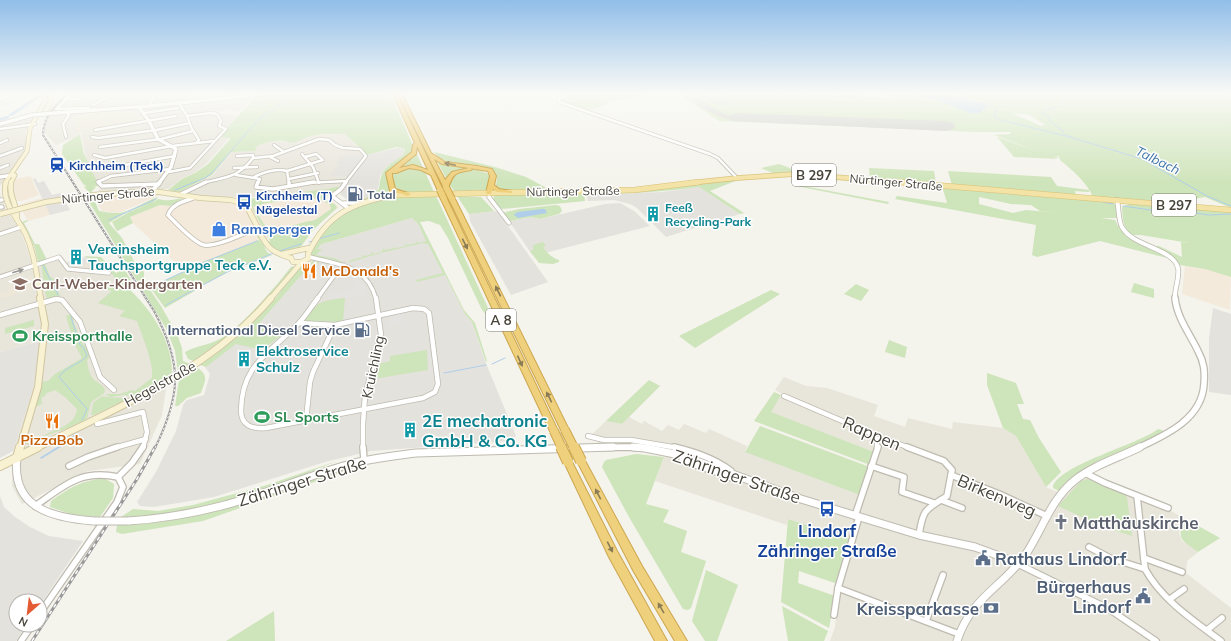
<svg xmlns="http://www.w3.org/2000/svg" width="1231" height="641" font-family="Mulish,sans-serif">
<style>
.residential{fill:#e8e5db}
.commercial{fill:#f3eadb}
.industrial{fill:#e4e2dd}
.education{fill:#ece7d8}
.green{fill:#cee4ba;fill-rule:evenodd}
.parking{fill:#e4e3e0}
.water{fill:#b0ceea}
.lines{fill:none;stroke-linecap:round;stroke-linejoin:round}
.stream-far1{stroke:#b0ceea;stroke-width:1}
.stream{stroke:#b0ceea;stroke-width:1.5}
.river{fill:#b0ceea;fill-rule:evenodd}
.taxiway{fill:#c6c6c2;fill-rule:evenodd}
.runway{fill:#c6c6c2;fill-rule:evenodd}
.minor-far3-casing{stroke:#bfbbb0;stroke-width:4}
.minor-far2-casing{stroke:#bfbbb0;stroke-width:5}
.minor-far1-casing{stroke:#bfbbb0;stroke-width:6}
.minor-casing{stroke:#bfbbb0;stroke-width:8}
.tertiary-far3-casing{stroke:#bfbbb0;stroke-width:5}
.tertiary-far2-casing{stroke:#bfbbb0;stroke-width:5.5}
.tertiary-far1-casing{stroke:#bfbbb0;stroke-width:8}
.tertiary-casing{stroke:#bfbbb0;stroke-width:9}
.secondary-far3-casing{stroke:#cfc6a1;stroke-width:5}
.secondary-far2-casing{stroke:#cfc6a1;stroke-width:6}
.secondary-far1-casing{stroke:#cfc6a1;stroke-width:8}
.secondary-casing{stroke:#cfc6a1;stroke-width:10}
.primary-far1-casing{stroke:#d8c177;stroke-width:5.5}
.primary-casing{stroke:#d8c177;stroke-width:6}
.motorway-casing{stroke:#cda74e;stroke-width:2}
.minor-far3{stroke:#fff;stroke-width:2.5}
.minor-far2{stroke:#fff;stroke-width:3.5}
.minor-far1{stroke:#fff;stroke-width:4.5}
.minor{stroke:#fff;stroke-width:5.5}
.tertiary-far3{stroke:#fff;stroke-width:3.5}
.tertiary-far2{stroke:#fff;stroke-width:4}
.tertiary-far1{stroke:#fff;stroke-width:5.5}
.tertiary{stroke:#fff;stroke-width:7}
.secondary-far3{stroke:#f9f2d2;stroke-width:3.5}
.secondary-far2{stroke:#f9f2d2;stroke-width:4.5}
.secondary-far1{stroke:#f9f2d2;stroke-width:6}
.secondary{stroke:#f9f2d2;stroke-width:8}
.primary-far1{stroke:#f4e3a6;stroke-width:4}
.primary{stroke:#f4e3a6;stroke-width:5}
.motorway{fill:#efd07d;fill-rule:evenodd}
.rail-far1-casing{stroke:#999;stroke-width:2}
.rail-casing{stroke:#999;stroke-width:3}
.rail-far1{stroke:#fff;stroke-width:1;stroke-dasharray:2;stroke-linecap:butt}
.rail{stroke:#fff;stroke-width:1.5;stroke-dasharray:4;stroke-linecap:butt}
.tertiary-bridge-far1-casing{stroke:#bfbbb0;stroke-width:5;stroke-linecap:butt}
.tertiary-bridge-casing{stroke:#bfbbb0;stroke-width:9;stroke-linecap:butt}
.secondary-bridge-casing{stroke:#cfc6a1;stroke-width:6;stroke-linecap:butt}
.motorway-bridge-far2-casing{stroke:#cda74e;stroke-width:8;stroke-linecap:butt}
.motorway-bridge-far1-casing{stroke:#cda74e;stroke-width:10;stroke-linecap:butt}
.motorway-bridge-casing{stroke:#cda74e;stroke-width:12;stroke-linecap:butt}
.tertiary-bridge-far1{stroke:#fff;stroke-width:3.5}
.tertiary-bridge{stroke:#fff;stroke-width:7}
.secondary-bridge{stroke:#f9f2d2;stroke-width:4.5}
.motorway-bridge-far2{stroke:#efd07d;stroke-width:6}
.motorway-bridge-far1{stroke:#efd07d;stroke-width:8}
.motorway-bridge{stroke:#efd07d;stroke-width:10}
.oneway{fill:#8b7c55}
.oneway2{fill:#9a9893}
.labels{text-anchor:middle;dominant-baseline:central;stroke-width:3;stroke-linejoin:round;paint-order:stroke}
.far-transit-label{font-size:12px;font-weight:bold;fill:#164399;stroke:#fff;text-anchor:start}
.far-street-label{font-size:12px;fill:#48443a;stroke:#fff}
.far-service-label{font-size:12px;font-weight:bold;fill:#4e5e75;stroke:#fff;text-anchor:start}
.far-culture-label{font-size:12px;font-weight:bold;fill:#0d838f;stroke:#fff;text-anchor:start}
.far-water-label{font-size:13px;font-style:italic;fill:#3e75a9;stroke:#fff}
.shield{fill:#fff;stroke:#7f7c75;stroke-width:1}
.shield-label{font-size:13px;font-weight:bold;fill:#48443a}
.shop-label{font-size:14px;font-weight:bold;fill:#366cbe;stroke:#fff;text-anchor:start}
.culture-label{font-size:14px;font-weight:bold;fill:#0d838f;stroke:#fff;text-anchor:start}
.food-label{font-size:14px;font-weight:bold;fill:#c56008;stroke:#fff;text-anchor:start}
.education-label{font-size:14px;font-weight:bold;fill:#785e54;stroke:#fff;text-anchor:start}
.service-label{font-size:14px;font-weight:bold;fill:#4e5e75;stroke:#fff;text-anchor:end}
.leisure-label{font-size:14px;font-weight:bold;fill:#27864d;stroke:#fff;text-anchor:start}
.street-label{font-size:14px;fill:#48443a;stroke:#fff}
.near-culture-label{font-size:17px;font-weight:bold;fill:#0d838f;stroke:#fff;text-anchor:start}
.near-street-label{font-size:17px;fill:#48443a;stroke:#fff}
.near-worship-label{font-size:17px;font-weight:bold;fill:#5b616d;stroke:#fff;text-anchor:start}
.near-transit-label{font-size:17px;font-weight:bold;fill:#164399;stroke:#fff}
.near-service-label{font-size:17px;font-weight:bold;fill:#4e5e75;stroke:#fff;text-anchor:end}
</style>
<rect width="100%" height="100%" fill="#f4f3ec"/>
<g class="residential">
<path d="M73,94H190L188,102L211,113L238,115L218,138L230,137L207,163L194,173L181,179L168,189L96,193L100,189L86,159L81,132L73,138L56,145L45,133L44,128L49,117Z"/>
<path d="M36,115L26,130V148L24,154L14,168L8,173L0,186V121L8,118L16,119Z"/>
<path d="M345,133L364,155L336,163H340L330,176L348,177L340,188L330,195L228,198L208,197L180,192L213,175L231,152L255,151L256,146L270,141H289L293,143L310,136Z"/>
<path d="M0,191L1,198L8,213L20,229L33,266L63,257L66,262L87,256L98,260L125,287L168,376L162,415L140,464L88,471L22,504L12,486L13,451L34,387L40,341L0,352Z"/>
<path d="M784,377L806,386L827,388L878,405L874,416L905,427L908,418L952,429L953,422L1003,428L1016,436L1046,487L1064,495L1083,476L1165,508L1184,518L1179,533L1182,541L1198,552L1187,561L1186,573L1231,608V641H830L835,627L840,586L853,540L788,519L787,525L655,481L668,448L627,442L600,444L590,436L606,421L622,424L629,417L642,424L644,421L662,431L668,425L679,430L684,424L706,433L709,429L747,446L745,451L860,495L874,452L770,412L782,394L775,390Z"/>
</g>
<g class="commercial">
<path d="M31,176L34,185L39,195L22,201H16L11,187L15,179Z"/>
<path d="M148,192L165,193L118,213L102,211L93,196Z"/>
<path d="M327,197L326,200L334,203L339,207L322,220L267,238L196,266L190,262L179,266L133,223L130,217L160,205L176,207L191,200L198,199L225,200Z"/>
<path d="M42,198L50,215L28,221L19,205Z"/>
<path d="M1185,266L1205,269L1231,277L1230,310L1182,294Z"/>
</g>
<g class="industrial">
<path d="M254,96L242,110L231,111L230,109L188,116L179,103Z"/>
<path d="M397,148L404,149L403,155L386,167L380,176L378,189L367,197L356,201H349L340,194L367,155Z"/>
<path d="M340,156L364,155V156L348,177L329,176L339,164L336,163Z"/>
<path d="M699,187L740,214L666,237L637,208L630,204L614,200L588,201L586,195L662,192Z"/>
<path d="M620,203L634,211L650,226L533,256L509,221L531,217L540,219L605,204Z"/>
<path d="M494,211L498,212L548,282L511,295L470,221L469,214Z"/>
<path d="M412,218L419,225L428,242L465,314L472,322L485,361L516,436L510,441L371,451L325,462L214,497L154,507L140,506L137,502L156,472L176,431L183,405L187,400L204,395L210,374L205,367L257,326L297,280L315,251L322,244Z"/>
<path d="M1213,308L1231,314V395L1209,392V338Z"/>
<path d="M41,341L34,387L13,451L0,458V352Z"/>
<path d="M0,496L4,507L15,517L30,527L49,536L83,541L40,605V601H16V625H26L16,641H0Z"/>
</g>
<g class="education">
<path d="M138,108L145,121L77,131L74,118L76,112Z"/>
<path d="M32,276L34,289L0,299V293L9,291L8,283Z"/>
</g>
<g class="green">
<path d="M264,94H390L434,192H389L387,194L356,202L367,197L379,189C381,167 387,167 403,155L405,149L397,147L367,155L345,134C333,134 320,133 308,137C303,138 299,142 293,143C281,138 268,141 257,146L255,151L231,152L212,175L179,192L168,190L182,179L195,173L208,164L231,138L219,137L257,95Z"/>
<path d="M570,94H650L607,102L608,104L587,111L560,102V99Z"/>
<path d="M679,94H867L862,97L892,98L880,94H951L983,103L956,94H1231V208L1205,197L1188,200L1185,204L1093,197C1086,181 1073,171 1060,160L1059,156H1055L1059,157L1058,158L1053,157L1058,159L1014,157L997,137L1040,152L994,135L1009,134H1011L1010,132H977L719,121ZM997,106L1013,113L1028,114L1045,125L1041,126Z"/>
<path d="M80,134L84,154L99,186L91,187H96L90,193L84,187L87,186L84,185L62,154L63,145Z"/>
<path d="M434,152L495,167L526,177L550,190L583,188L582,190C566,190 506,195 496,187C496,183 498,178 496,175C490,157 446,172 434,152Z"/>
<path d="M437,161L474,168L457,171L446,178Z"/>
<path d="M779,164C785,166 791,167 794,173L775,174L761,168Z"/>
<path d="M869,168L934,171L936,183L870,178Z"/>
<path d="M470,169L478,170L489,174L490,178L486,190L455,192L449,184L454,173Z"/>
<path d="M948,171L1051,177L1057,186L1089,190V192L1075,191L1076,195L952,185Z"/>
<path d="M738,180L710,191L744,213L740,214L699,187C661,192 624,194 586,195V192Z"/>
<path d="M792,184L889,202L888,204L796,186Z"/>
<path d="M942,186L1113,202L1116,206L1118,218H1101L1115,220C1124,241 1149,247 1167,258L1100,241L1037,257L1032,255L1036,225L895,199L897,196L947,203ZM979,197L1011,204L1031,205L1040,211L1059,213L1026,210L1013,213L979,204Z"/>
<path d="M337,187H340L341,189L334,194L325,196H327L325,199L326,201L335,204L337,208L313,230L300,248C285,252 280,256 268,242L270,241L250,204L239,199L291,197L293,193L328,189ZM309,198L319,199L330,205L331,209L315,220L305,222L269,232L253,207L267,203Z"/>
<path d="M584,192L585,201L502,209L496,206L493,201L494,195Z"/>
<path d="M115,195L94,199L99,211C105,212 110,213 116,213C128,214 147,200 158,197L153,203L158,199C169,202 173,199 184,198L170,206L160,205L130,217L133,223L117,231L112,222L129,212L150,204L127,212L109,223L122,238L135,263L144,272V281L161,306L177,334L182,348L183,361L190,364L178,372L175,351L167,330L86,197Z"/>
<path d="M436,196L495,323L482,310L448,238L440,225L429,221L420,222L464,310L475,323L487,361L486,362L472,322L465,314L445,275L417,282L416,280L443,273L428,244L423,243L380,253L347,263L351,260L363,257L362,255L365,256L372,254L371,251L374,254L383,251V248L385,250L395,248L393,245L396,248L406,246L404,242L407,245L417,243L415,239L418,243L426,241L419,225L412,218L322,244L317,249H322L316,255L334,258L343,262L339,263L331,261L332,259L311,256L310,253C316,243 323,228 332,220C361,196 401,197 436,196Z"/>
<path d="M457,196L481,197L494,211L469,214Z"/>
<path d="M1129,204L1231,212V277L1205,269L1180,265L1174,259L1151,246H1159L1182,257L1181,242L1189,243L1141,235H1132C1122,227 1123,219 1122,207Z"/>
<path d="M556,205L560,206L562,211L559,214L540,219L531,217L509,221L502,213L519,209Z"/>
<path d="M27,220L28,221L24,223L35,244H39L47,260L38,262L34,246L22,222Z"/>
<path d="M254,233L259,235L267,252L272,255L228,272L205,284L198,286L163,281L195,267V265L259,240L262,244L257,236Z"/>
<path d="M543,242L546,246L543,247C547,253 552,258 559,260V262L553,264L539,263L530,251L533,250V245Z"/>
<path d="M84,256L101,257L116,273L120,271L118,266L122,265L135,287L131,291C153,312 173,343 172,375L131,397L125,395L110,397L106,394H120L132,390L135,391L152,378C154,362 142,336 137,321L119,316L125,311L98,303L112,291L101,288L109,283L116,285L119,283C108,268 102,262 84,256Z"/>
<path d="M312,261L319,262L317,265L311,264L257,326L287,330C279,338 271,342 263,350L236,344L206,367L200,365C232,343 261,318 284,287C292,277 298,263 313,262Z"/>
<path d="M45,263L50,277L53,278L60,296L47,299L45,292L48,289L45,290L41,264Z"/>
<path d="M294,266L293,269L247,322L196,362L188,359L185,352C196,346 209,345 220,339C241,328 275,287 291,267Z"/>
<path d="M156,283L174,284L198,289L165,308L149,286Z"/>
<path d="M1134,283L1154,289V298L1131,292Z"/>
<path d="M856,284L869,290L861,301L844,294Z"/>
<path d="M771,290L780,294L695,348L679,336Z"/>
<path d="M345,298L343,322L304,321C315,301 324,300 345,298Z"/>
<path d="M71,314L74,319L73,321L83,344L87,347L90,356L87,361C88,366 89,374 93,379C97,383 103,384 105,390L104,393L91,402L87,419L68,428L42,437C53,428 75,428 77,409L65,397L55,390L45,394L46,396L42,397L41,403L45,402L38,406H36L41,382L48,381L55,374L82,358L75,345L66,316Z"/>
<path d="M34,320V326L5,334V328Z"/>
<path d="M889,340L907,347L905,358L885,352Z"/>
<path d="M427,350L428,370L374,379L379,364L390,361V356Z"/>
<path d="M198,368C209,376 205,381 201,393L187,398L178,406H175L179,380Z"/>
<path d="M987,373L1016,383L1024,404H1017L1023,419L1030,420L1039,438L1061,472L1046,487L1016,436L1003,428L987,385Z"/>
<path d="M649,380L660,386L622,424L606,421Z"/>
<path d="M774,392L781,395L771,412L874,452L870,465L754,421Z"/>
<path d="M102,396C111,399 122,396 126,400L94,415H91L93,403Z"/>
<path d="M760,426L867,466L869,468L860,495L745,452Z"/>
<path d="M1158,429L1162,430L1165,433C1130,450 1084,460 1059,491L1053,488C1053,467 1142,443 1158,429Z"/>
<path d="M636,454L664,457L646,504L669,510L663,522L687,531L681,552L706,561L691,608L688,610L683,609L629,517L602,467L604,462L606,460Z"/>
<path d="M337,461L263,491L217,505L147,518L121,517L133,509L158,511L193,505L267,485Z"/>
<path d="M342,469L343,472L203,521L122,534L116,532L117,525C195,525 269,493 342,469Z"/>
<path d="M104,478L114,484L113,498L100,517L74,515L50,507L51,501C72,486 79,482 104,478Z"/>
<path d="M1088,479L1125,494L1127,497L1132,536L1099,525L1058,506L1081,481Z"/>
<path d="M1184,518L1220,538L1198,552C1181,540 1177,540 1184,518Z"/>
<path d="M788,519L850,539L838,584L799,571L798,583L835,596L829,628L781,602Z"/>
<path d="M706,570L738,585L717,641H705L692,621Z"/>
<path d="M782,606L828,631L824,641H788Z"/>
<path d="M274,611L275,641H226Z"/>
</g>
<g class="parking">
<path d="M18,94H33L26,97H17L23,98L11,105H0V102Z"/>
<path d="M35,178L38,183L44,181L52,195L60,193L70,210L50,215L33,179Z"/>
<path d="M85,257L95,261L73,267L72,265L68,266L66,263Z"/>
<path d="M321,267L333,268L334,270L326,279L312,278Z"/>
<path d="M360,280L365,287L366,295L326,300L332,293H347L356,281Z"/>
<path d="M403,313L404,323L389,326V316Z"/>
</g>
<g class="water">
<path d="M912,94H942L982,104L987,107L979,113H971L936,100Z"/>
<path d="M542,209H545L547,213L518,218L514,215L517,212Z"/>
</g>
<g class="lines">
<g class="stream-far1">
<path d="M947,94L994,107L997,109L994,117L1001,120L1070,137L1142,159L1207,196L1231,206"/>
<path d="M784,95L787,94"/>
<path d="M806,95L855,97L859,96V94"/>
<path d="M1044,111L1056,107L1062,103L1063,99L1061,94"/>
<path d="M1044,112L1042,113L1050,118L1049,120L1064,132"/>
<path d="M1067,135L1070,137"/>
<path d="M175,190L205,178L212,173L258,120L279,105L304,94"/>
<path d="M1103,202L1113,204"/>
<path d="M1123,206L1157,211L1187,212L1209,215L1231,214"/>
<path d="M109,220L156,199"/>
<path d="M318,239L339,233"/>
<path d="M309,242L313,241"/>
<path d="M279,251L301,244"/>
<path d="M43,265L58,295"/>
<path d="M164,281L202,263L257,241"/>
<path d="M166,305L227,272L274,253"/>
<path d="M71,317L80,345L84,348L87,356C79,365 66,366 59,377L87,409L82,420"/>
<path d="M492,364L505,358"/>
<path d="M444,373L486,365"/>
<path d="M58,448L67,443L76,433"/>
</g>
<path class="stream" d="M41,458L59,447"/>
<g class="river">
<path d="M40,94L43,95L12,116L8,115Z"/>
<path d="M7,116H9V118L0,121V118Z"/>
</g>
<path class="taxiway" d="M683,94H689L724,114L739,118C728,126 692,102 683,94Z"/>
<g class="runway">
<path d="M702,94C712,93 724,93 730,102L728,105C719,107 707,102 702,94Z"/>
<path d="M736,113L947,121L953,123L955,126L953,129L947,131L731,121L728,118L731,115Z"/>
</g>
<g class="minor-far3-casing">
<g id="minor-far3">
<path d="M72,94L56,109L89,108L88,110"/>
<path d="M568,94L559,99V102L710,154L718,158L737,178"/>
<path d="M246,96L262,94"/>
<path d="M0,99L11,94"/>
<path d="M65,99H80L88,94"/>
<path d="M176,99L177,94"/>
<path d="M93,105L113,94H126"/>
<path d="M149,106L155,94"/>
<path d="M65,112L69,115L63,124L66,137"/>
<path d="M144,113L178,108"/>
<path d="M187,116L191,127L199,140L197,142"/>
<path d="M0,129L35,124"/>
<path d="M95,130L176,116"/>
<path d="M92,137L98,138L156,130L190,123"/>
<path d="M0,143L7,140"/>
<path d="M274,145L284,152"/>
<path d="M100,147L161,139L193,131"/>
<path d="M302,154L313,167L319,183"/>
<path d="M94,155L105,158L172,146L214,141"/>
<path d="M0,156L22,148"/>
<path d="M237,156L253,155V158"/>
<path d="M270,157L278,161"/>
<path d="M0,168L8,165"/>
<path d="M108,168L175,156"/>
<path d="M234,168L257,167"/>
<path d="M287,171L323,160L316,154L305,157"/>
<path d="M169,172L190,168L226,129L219,126L221,121L217,114L211,113L187,116L179,103"/>
<path d="M236,175L260,179L258,183"/>
<path d="M254,177C264,172 276,168 287,171L289,183"/>
<path d="M289,179L318,173"/>
<path d="M99,183L98,182L111,176L170,169"/>
<path d="M203,183C225,177 238,178 253,158L273,156L319,139L329,140L335,145L343,148L360,149L366,156L345,183"/>
<path d="M306,183L347,181"/>
</g>
</g>
<g class="minor-far2-casing">
<g id="minor-far2">
<path d="M98,182L102,186L159,184"/>
<path d="M258,182L256,187L273,189L314,182"/>
<path d="M289,182V186"/>
<path d="M346,182L341,189L332,196L348,208"/>
<path d="M181,194L206,182"/>
<path d="M196,197C186,201 172,203 168,215C176,223 194,243 204,245C218,247 244,233 258,228"/>
<path d="M489,197L509,223"/>
<path d="M0,200H2"/>
<path d="M344,203H359"/>
<path d="M0,207H2"/>
<path d="M0,234L21,227"/>
<path d="M310,257C339,265 367,265 376,299"/>
<path d="M0,277L59,257L68,269L109,273"/>
<path d="M317,299L333,277L344,265"/>
</g>
</g>
<g class="minor-far1-casing">
<g id="minor-far1">
<path d="M0,315L56,299L62,300L80,322L100,377L114,390"/>
<path d="M299,323L335,325L413,308L424,309L429,313L438,384L435,392L423,398L266,428C252,429 241,426 241,410C242,364 269,354 297,325C305,317 311,307 318,298"/>
<path d="M784,396L868,432L877,439H885L910,448"/>
<path d="M306,420L310,382L313,372L335,325"/>
<path d="M97,424L143,412L147,432L143,448"/>
<path d="M588,436L604,440H631L678,448"/>
<path d="M877,439V448"/>
<path d="M114,448L146,439"/>
<path d="M363,448V424L365,396L381,335L376,298"/>
</g>
</g>
<g class="minor-casing">
<g id="minor">
<path d="M363,447L364,460"/>
<path d="M674,447C694,452 714,458 731,471L732,478L682,460"/>
<path d="M907,447L944,461L952,470L951,475"/>
<path d="M69,466L88,457L117,447"/>
<path d="M871,466L904,477L902,492L934,503"/>
<path d="M1085,473L1105,483L1168,508"/>
<path d="M118,477L132,463L143,447"/>
<path d="M1137,496L1145,569C1162,600 1193,620 1221,641"/>
<path d="M941,500L962,508"/>
<path d="M35,506C64,486 80,469 118,477L123,487L117,502L40,613"/>
<path d="M855,516L878,447"/>
<path d="M919,535C923,509 925,510 947,496L951,475L999,494L1047,516"/>
<path d="M1089,547L1110,558L1145,569"/>
<path d="M1144,558L1182,572"/>
<path d="M1018,564L1109,609L1156,641"/>
<path d="M838,588L959,634"/>
<path d="M1170,599L1184,589"/>
<path d="M834,615L838,588L859,517"/>
<path d="M926,621L943,575"/>
<path d="M1207,630L1222,618"/>
<path d="M21,641L32,625"/>
</g>
</g>
<g class="tertiary-far3-casing">
<g id="tertiary-far3">
<path d="M142,106L140,109L149,121L158,139L176,149L171,167L159,183"/>
<path d="M56,113L149,106L246,96"/>
<path d="M0,124L32,115"/>
<path d="M0,177L13,175"/>
</g>
</g>
<g class="tertiary-far2-casing">
<g id="tertiary-far2">
<path d="M152,191L160,182"/>
<path d="M1117,200C1119,208 1118,220 1122,227C1133,247 1173,248 1178,268C1180,278 1174,289 1175,299"/>
</g>
</g>
<g class="tertiary-far1-casing">
<g id="tertiary-far1">
<path d="M578,448L626,447L647,448"/>
<path d="M1138,448C1166,435 1202,419 1204,384C1205,371 1204,362 1198,351C1190,334 1177,318 1175,298"/>
</g>
</g>
<g class="tertiary-casing">
<g id="tertiary">
<path d="M633,447L645,448L680,455L801,499L919,535L975,547L1018,563"/>
<path d="M17,458C11,509 54,518 94,521"/>
<path d="M128,521C159,519 190,514 221,506C264,495 304,477 347,465C370,458 393,456 416,453L613,447"/>
<path d="M957,641C971,597 1002,588 1026,554C1042,530 1051,499 1075,480C1094,465 1118,458 1140,447"/>
</g>
</g>
<g class="secondary-far3-casing">
<g id="secondary-far3">
<path d="M44,113L51,102L49,94"/>
<path d="M5,183L27,151L30,128L46,100L43,94"/>
<path d="M11,183L15,175"/>
</g>
</g>
<g class="secondary-far2-casing">
<g id="secondary-far2">
<path d="M6,182C0,202 19,219 26,235C35,255 37,278 41,299"/>
<path d="M11,182C8,196 18,205 17,219"/>
<path d="M93,195L152,191L201,198L231,200L241,203L247,207L258,228"/>
<path d="M256,227C268,247 268,251 291,258"/>
<path d="M282,254L309,248"/>
<path d="M308,254C327,214 352,203 394,195"/>
<path d="M291,258L293,262H302L309,258L308,254"/>
<path d="M270,299L302,262"/>
</g>
</g>
<g class="secondary-far1-casing">
<g id="secondary-far1">
<path d="M23,436L30,441L45,442"/>
<path d="M20,448L38,387L45,324L40,298"/>
<path d="M36,448C119,407 210,370 271,298"/>
</g>
</g>
<g class="secondary-casing">
<g id="secondary">
<path d="M17,458L20,447"/>
<path d="M0,466L38,447"/>
</g>
</g>
<g class="primary-far1-casing">
<path id="primary-far1" d="M690,183L737,178L796,174L910,183"/>
</g>
<g class="primary-casing">
<g id="primary">
<path d="M898,182L1231,210"/>
<path d="M394,195L634,190L699,182"/>
</g>
</g>
<g class="motorway-casing">
<g id="motorway">
<path d="M393,94H397L443,190L442,191H438L431,175L421,170L409,168L396,173H392V176L395,189L411,194L408,196L396,192V196H392L391,195L386,173L412,152L413,145L415,143ZM417,146L428,170L413,165L399,168L416,154Z"/>
<path d="M398,94H402L431,153L445,162L477,166L492,169L496,176L494,185L499,189L512,191V193L497,192L493,189L491,194H487L486,193L490,176L488,171L469,168L472,169L471,170C455,173 454,172 448,188H444ZM434,159L442,164L469,168L452,172L445,180Z"/>
<path d="M444,197L447,199L558,431L557,433L554,434L551,433L550,431L441,199Z"/>
<path d="M452,197L455,199L569,430L568,432L565,433L562,432L561,430L449,199Z"/>
<path d="M581,458L584,459L642,566L687,641H675L634,572L577,461L578,459Z"/>
<path d="M568,459L571,460L617,551L667,641H655L609,557L564,462L565,460Z"/>
</g>
</g>
<use href="#minor-far3" class="minor-far3"/>
<use href="#minor-far2" class="minor-far2"/>
<use href="#minor-far1" class="minor-far1"/>
<use href="#minor" class="minor"/>
<use href="#tertiary-far3" class="tertiary-far3"/>
<use href="#tertiary-far2" class="tertiary-far2"/>
<use href="#tertiary-far1" class="tertiary-far1"/>
<use href="#tertiary" class="tertiary"/>
<use href="#secondary-far3" class="secondary-far3"/>
<use href="#secondary-far2" class="secondary-far2"/>
<use href="#secondary-far1" class="secondary-far1"/>
<use href="#secondary" class="secondary"/>
<use href="#primary-far1" class="primary-far1"/>
<use href="#primary" class="primary"/>
<use href="#motorway" class="motorway"/>
<g class="rail-far1-casing">
<path id="rail-far1" d="M68,94C55,105 43,117 43,135L154,311C183,364 181,395 155,448"/>
</g>
<g class="rail-casing">
<path id="rail" d="M32,641L137,479L155,447"/>
</g>
<use href="#rail-far1" class="rail-far1"/>
<use href="#rail" class="rail"/>
<g class="tertiary-bridge-far1-casing">
<path id="tertiary-bridge-far1" d="M32,115L56,113"/>
</g>
<g class="tertiary-bridge-casing">
<path id="tertiary-bridge" d="M94,521H128"/>
</g>
<g class="secondary-bridge-casing">
<path id="secondary-bridge" d="M0,214L46,202L93,195"/>
</g>
<g class="motorway-bridge-far2-casing">
<g id="motorway-bridge-far2">
<path d="M446,187L452,199"/>
<path d="M440,190L444,199"/>
</g>
</g>
<g class="motorway-bridge-far1-casing">
<g id="motorway-bridge-far1">
<path d="M565,430L574,448"/>
<path d="M554,431L562,448"/>
</g>
</g>
<g class="motorway-bridge-casing">
<g id="motorway-bridge">
<path d="M561,447L568,462"/>
<path d="M574,447L581,461"/>
</g>
</g>
<use href="#tertiary-bridge-far1" class="tertiary-bridge-far1"/>
<use href="#tertiary-bridge" class="tertiary-bridge"/>
<use href="#secondary-bridge" class="secondary-bridge"/>
<use href="#motorway-bridge-far2" class="motorway-bridge-far2"/>
<use href="#motorway-bridge-far1" class="motorway-bridge-far1"/>
<use href="#motorway-bridge" class="motorway-bridge"/>
</g>
<defs><path id="oneway-solid" d="M-6-.8H1V-3.2L6.5 0L1 3.2V.8H-6Z"/></defs>
<g class="oneway">
<use href="#oneway-solid" transform="translate(450 164) rotate(-168)"/>
<use href="#oneway-solid" transform="translate(465 244) rotate(64)"/>
<use href="#oneway-solid" transform="translate(498 291) rotate(-116)"/>
<use href="#oneway-solid" transform="translate(520 361) rotate(65)"/>
<use href="#oneway-solid" transform="translate(549 397) rotate(-116)"/>
<use href="#oneway-solid" transform="translate(598 494) rotate(-117)"/>
<use href="#oneway-solid" transform="translate(610 547) rotate(63)"/>
<use href="#oneway-solid" transform="translate(661 608) rotate(-120)"/>
</g>
<use class="oneway2" href="#oneway-solid" transform="translate(18 271) rotate(-18)"/>
<linearGradient id="sky" x2="0" y2="1"><stop stop-color="#91bee9"/><stop offset="0.51" stop-color="#fafaf6"/><stop offset="1" stop-color="#fafaf6" stop-opacity="0"/></linearGradient>
<rect width="1231" height="183" fill="url(#sky)"/>
<defs>
<g id="station-bare" transform="scale(1.2)"><path d="M-3-6H3Q5-6 5-4V2Q5 4 3 4L4.5 6H3L1.5 4h-3L-3 6H-4.5L-3 4Q-5 4-5 2V-4Q-5-6-3-6ZM-3.5-4v3h7v-3ZM-3.5 1v1.5H-2V1ZM2 1v1.5H3.5V1Z" fill="#1a4fb4" stroke="#fff" stroke-width="2.5" paint-order="stroke"/></g>
<g id="fuel-bare" transform="scale(1.2)"><path d="M-5.5-6h7V0h2V4h1.3V-2.5L3-4.5l.8-.8L6-3V5H2.5V1h-1V6h-7ZM-4.2-4.7v3.2H.2V-4.7Z" fill="#5c6f8a" stroke="#fff" stroke-width="2.5" paint-order="stroke"/></g>
<g id="bus-bare" transform="scale(1.2)"><path d="M-5-6H5V4H4V6H2V4H-2V6H-4V4H-5ZM-3.5-4V0h7V-4ZM-3.5 1.2v1.5H-2V1.2ZM2 1.2v1.5H3.5V1.2Z" fill="#1a4fb4" stroke="#fff" stroke-width="2.5" paint-order="stroke"/></g>
<g id="building-bare" transform="scale(1.2)"><path d="M-4-6H4V6H1V3H-1V6H-4ZM-2.5-4.3h1.7v1.8h-1.7ZM.8-4.3h1.7v1.8H.8ZM-2.5-1h1.7V.8h-1.7ZM.8-1h1.7V.8H.8Z" fill="#0f9aa8" stroke="#fff" stroke-width="2.5" paint-order="stroke"/></g>
<g id="shop-bare" transform="scale(1.2)"><path d="M-5-2.5h2.3a2.7 3.5 0 0 1 5.4 0H5L5.5 6h-11ZM-1.5-2.5h3a1.5 2.3 0 0 0-3 0Z" fill="#3f7fe0" stroke="#fff" stroke-width="2.5" paint-order="stroke"/></g>
<g id="restaurant-bare" transform="scale(1.2)"><path d="M-5-6h1v4h1v-4h1v4h1v-4h1v5L-1.5 .5V6h-2V.5L-5-1ZM5-6V6H3V1.5H1.5Q1.5-4 5-6Z" fill="#e8710a" stroke="#fff" stroke-width="2.5" paint-order="stroke"/></g>
<g id="school-bare" transform="scale(1.2)"><path d="M0-5L7-2L0 1L-7-2ZM-4 1L0 2.5L4 1V4Q0 6-4 4Z" fill="#8d6e63" stroke="#fff" stroke-width="2.5" paint-order="stroke"/></g>
<g id="stadium-bare" transform="scale(1.2)"><path d="M0-5a6.5 5 0 1 0 0 10a6.5 5 0 1 0 0-10ZM-3.5-1.8h7v3.6h-7Z" fill="#2e9e5b" stroke="#fff" stroke-width="2.5" paint-order="stroke"/></g>
<g id="church-bare" transform="scale(1.2)"><path d="M-1.2-6h2.4v3.5h3.3v2.4h-3.3V6h-2.4V-.1h-3.3v-2.4h3.3Z" fill="#6b7280" stroke="#fff" stroke-width="2.5" paint-order="stroke"/></g>
<g id="civic-bare" transform="scale(1.2)"><path d="M-.6-6.5H3V-4.5H.6V-3L4-1V1h2V6H-6V1h2V-1L-.6-3ZM-1.2 2.5V6h2.4V2.5Z" fill="#5c6f8a" stroke="#fff" stroke-width="2.5" paint-order="stroke"/></g>
<g id="bank-bare" transform="scale(1.2)"><path d="M-6-4H6V4H-6ZM0-2.3a2.3 2.3 0 1 0 0 4.6a2.3 2.3 0 1 0 0-4.6Z" fill="#5c6f8a" stroke="#fff" stroke-width="2.5" paint-order="stroke"/></g>
</defs>
<g fill-rule="evenodd">
<use href="#station-bare" x="57" y="165"/>
<use href="#fuel-bare" x="355" y="194"/>
<use href="#bus-bare" x="244" y="202"/>
<use href="#building-bare" x="653" y="214"/>
<use href="#shop-bare" x="219" y="229"/>
<use href="#building-bare" x="76" y="257"/>
<use href="#restaurant-bare" x="309" y="271"/>
<use href="#school-bare" x="20" y="284"/>
<use href="#fuel-bare" x="362" y="330"/>
<use href="#stadium-bare" x="20" y="336"/>
<use href="#building-bare" x="244" y="359"/>
<use href="#stadium-bare" x="262" y="417"/>
<use href="#restaurant-bare" x="52" y="421"/>
<use href="#building-bare" x="410" y="430"/>
<use href="#bus-bare" x="827" y="509"/>
<use href="#church-bare" x="1061" y="522"/>
<use href="#civic-bare" x="983" y="558"/>
<use href="#civic-bare" x="1143" y="596"/>
<use href="#bank-bare" x="991" y="608"/>
</g>
<g class="labels">
<g class="far-transit-label">
<text x="69" y="165">Kirchheim (Teck)</text>
<text x="256" y="195">Kirchheim (T)<tspan x="256" dy="14">Nägelestal</tspan></text>
</g>
<g class="far-street-label">
<text transform="translate(896 182) rotate(5)">Nürtinger Straße</text>
<text transform="translate(573 191) rotate(-1)">Nürtinger Straße</text>
<text transform="translate(108 195) rotate(-5)">Nürtinger Straße</text>
</g>
<g class="far-service-label">
<text x="367" y="194">Total</text>
</g>
<g class="far-culture-label">
<text x="665" y="207">Feeß<tspan x="665" dy="14">Recycling-Park</tspan></text>
</g>
<g class="far-water-label">
<text transform="translate(1158 160) rotate(26)">Talbach</text>
</g>
<g class="shield">
<rect x="792" y="164" width="44" height="22" rx="3"/>
<rect x="1152" y="194" width="44" height="22" rx="3"/>
<rect x="486" y="309" width="30" height="22" rx="3"/>
</g>
<g class="shield-label">
<text x="814" y="175">B 297</text>
<text x="1174" y="205">B 297</text>
<text x="501" y="320">A 8</text>
</g>
<g class="shop-label">
<text x="231" y="229">Ramsperger</text>
</g>
<g class="culture-label">
<text x="88" y="249">Vereinsheim<tspan x="88" dy="16">Tauchsportgruppe Teck e.V.</tspan></text>
<text x="256" y="351">Elektroservice<tspan x="256" dy="16">Schulz</tspan></text>
</g>
<g class="food-label">
<text x="321" y="271">McDonald's</text>
<text x="52" y="440" text-anchor="middle">PizzaBob</text>
</g>
<g class="education-label">
<text x="32" y="284">Carl-Weber-Kindergarten</text>
</g>
<g class="service-label">
<text x="350" y="330">International Diesel Service</text>
</g>
<g class="leisure-label">
<text x="32" y="336">Kreissporthalle</text>
<text x="274" y="417">SL Sports</text>
</g>
<g class="street-label">
<text transform="translate(373 367) rotate(-78)">Kruichling</text>
<text transform="translate(160 384) rotate(-29)">Hegelstraße</text>
</g>
<g class="near-culture-label">
<text x="422" y="420">2E mechatronic<tspan x="422" dy="20">GmbH &amp; Co. KG</tspan></text>
</g>
<g class="near-street-label">
<text transform="translate(872 433) rotate(23)">Rappen</text>
<text transform="translate(737 476) rotate(19)">Zähringer Straße</text>
<text transform="translate(302 481) rotate(-17)">Zähringer Straße</text>
<text transform="translate(997 495) rotate(23)">Birkenweg</text>
</g>
<g class="near-worship-label">
<text x="1073" y="522">Matthäuskirche</text>
</g>
<g class="near-transit-label">
<text x="827" y="530">Lindorf<tspan x="827" dy="20">Zähringer Straße</tspan></text>
</g>
<g class="near-service-label">
<text x="995" y="558" text-anchor="start">Rathaus Lindorf</text>
<text x="1131" y="586">Bürgerhaus<tspan x="1131" dy="20">Lindorf</tspan></text>
<text x="979" y="608">Kreissparkasse</text>
</g>
</g>
<g transform="translate(28 613) rotate(208)"><circle r="19" fill="#ffffff" stroke="#b6b4b0"/>
<path d="M0-3L7 15L0 10L-7 15Z" fill="#e35a35"/>
<text y="-6" font-size="11" font-weight="bold" text-anchor="middle" fill="#48443a">N</text>
</g>
</svg>
